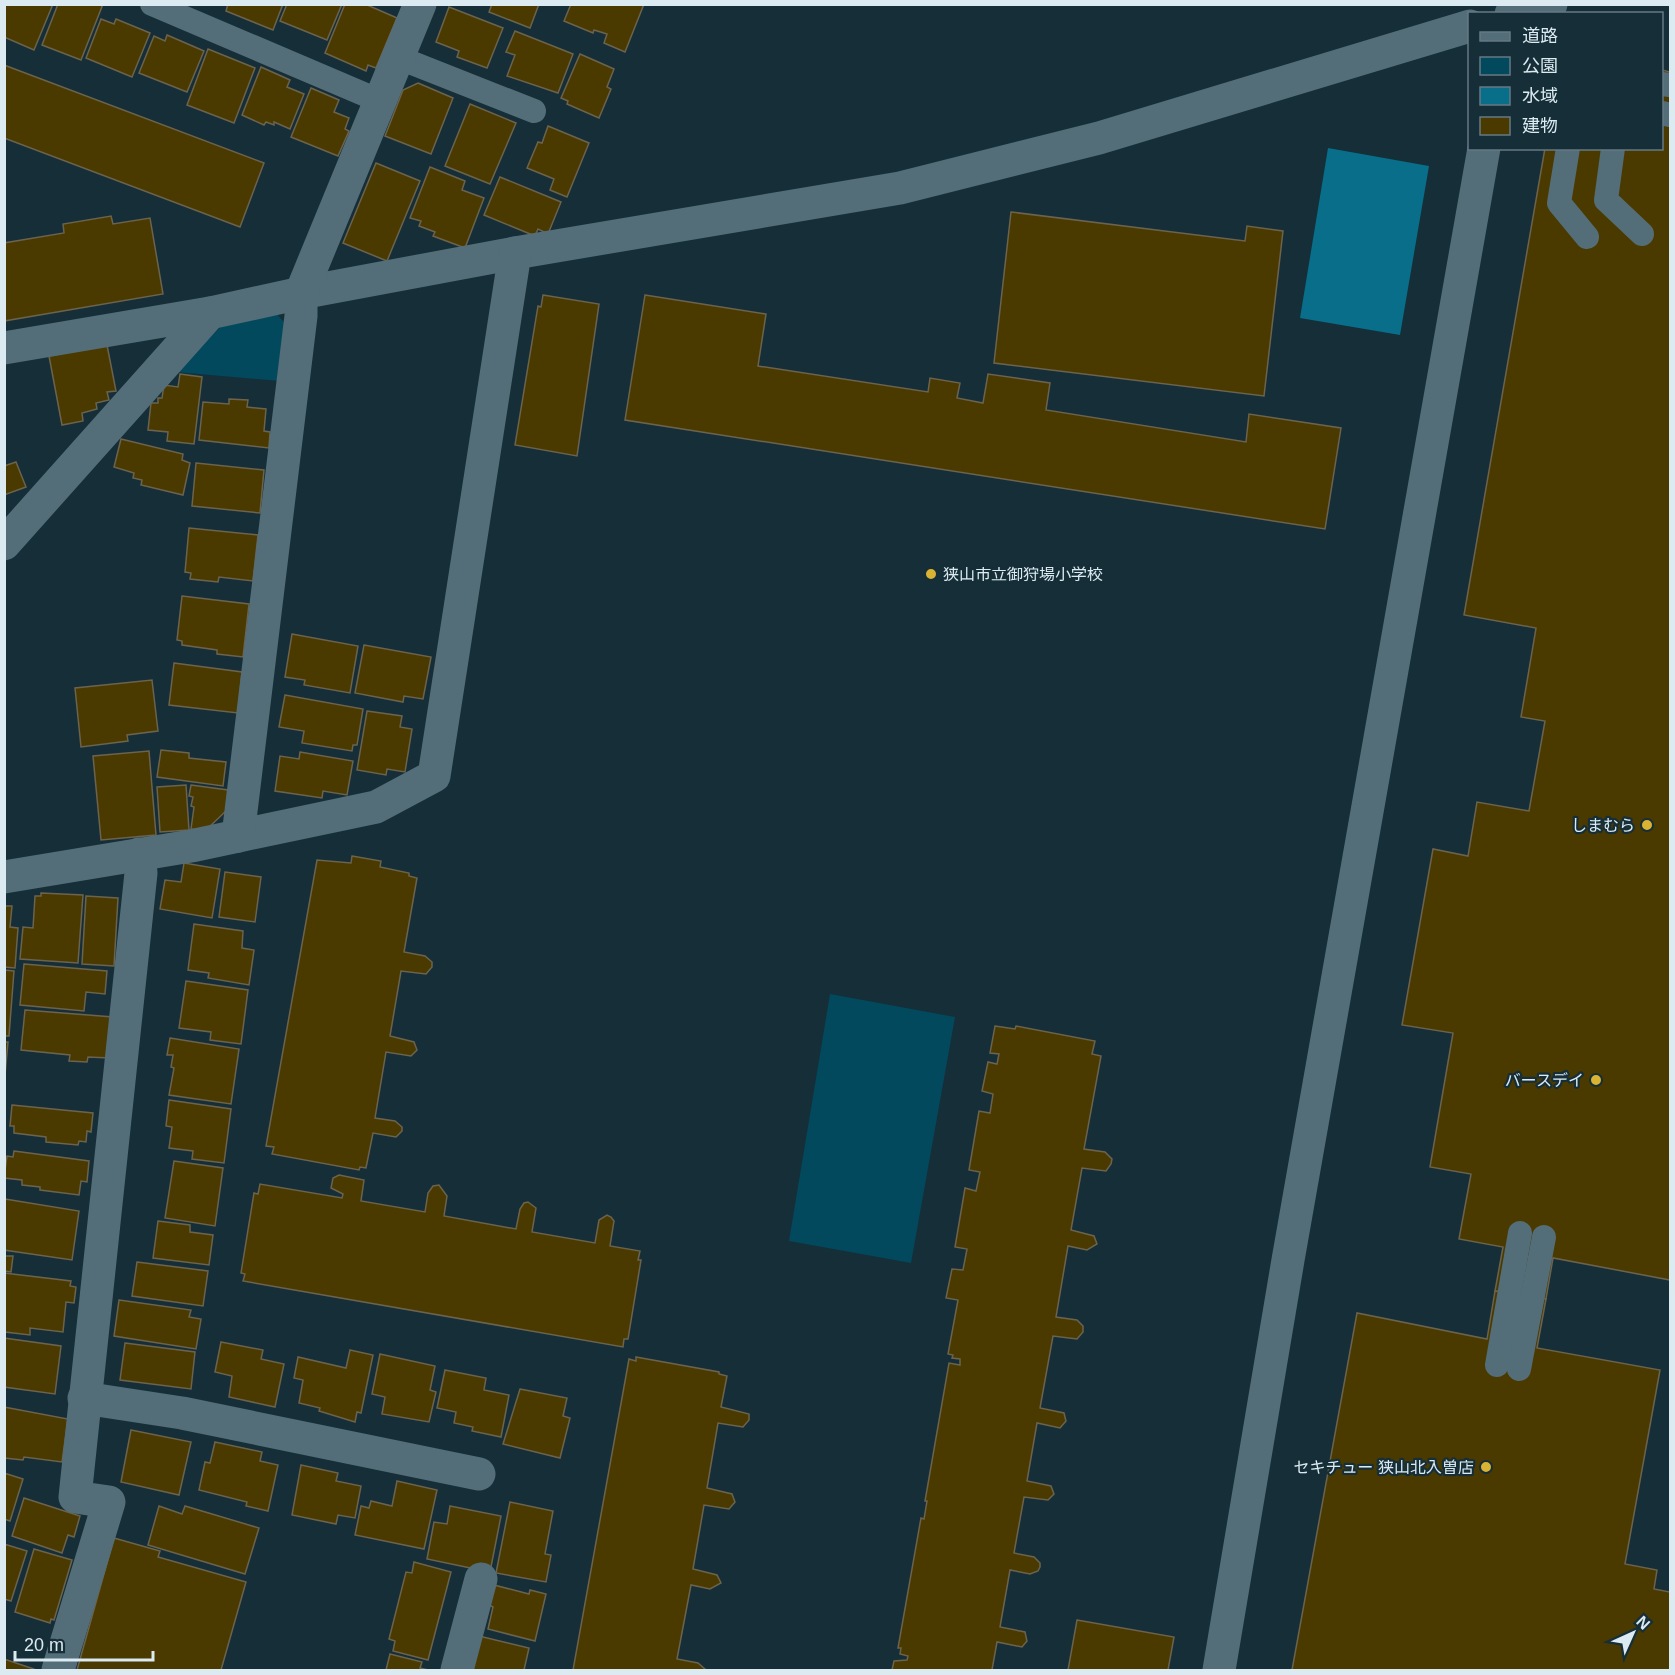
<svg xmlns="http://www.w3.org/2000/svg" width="1675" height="1675" font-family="Arial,'Noto Sans JP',sans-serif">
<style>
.green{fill:#02495d}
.water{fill:#086e8a}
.building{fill:#4b3a00;stroke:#6b634d;stroke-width:1.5}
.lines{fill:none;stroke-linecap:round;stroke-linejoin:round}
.service{stroke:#536e78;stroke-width:24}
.minor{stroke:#536e78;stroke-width:33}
.poi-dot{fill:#dab333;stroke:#152e38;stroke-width:2}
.labels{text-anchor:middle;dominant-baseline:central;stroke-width:4.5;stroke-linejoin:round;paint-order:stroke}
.poi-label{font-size:16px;fill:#dceaf1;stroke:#152e38;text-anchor:end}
</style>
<rect width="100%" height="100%" fill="#152e38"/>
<g class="green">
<path d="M271,307L287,326L280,381L176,372L233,314Z"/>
<path d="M830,994L955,1017L911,1263L789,1241Z"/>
</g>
<path class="water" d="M1328,148L1429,166L1400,335L1300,318Z"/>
<g class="building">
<path d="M4,4H53L34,50L4,37Z"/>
<path d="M58,4H103L81,60L42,45Z"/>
<path d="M228,4H283L273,30L226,11Z"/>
<path d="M287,4H342L327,40L280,21Z"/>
<path d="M345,4H365L397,18L376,68L368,65L366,71L325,53Z"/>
<path d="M492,4H539L530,28L489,12Z"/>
<path d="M571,4H644L625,52L604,43L607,34L594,30L593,33L564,21Z"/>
<path d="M449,7L503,28L487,68L457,57L459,51L436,42Z"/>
<path d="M101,19L114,24L116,19L150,33L132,77L86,58Z"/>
<path d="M515,31L573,54L558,93L507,76L515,55L506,52Z"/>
<path d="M167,35L204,51L187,92L139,73L154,36L165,41Z"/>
<path d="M208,49L255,68L234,123L187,105Z"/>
<path d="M580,54L614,69L607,87L611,89L599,118L567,104L568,101L561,98Z"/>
<path d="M4,65L264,163L240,227L4,138Z"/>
<path d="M261,67L290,80L287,87L304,94L290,129L274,122V125L266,122L264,125L242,115Z"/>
<path d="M1662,70L1670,72V1280L1553,1258L1546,1299L1495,1291L1503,1247L1459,1239L1471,1174L1430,1167L1453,1033L1402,1025L1433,849L1468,856L1477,802L1529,811L1545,721L1521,717L1536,628L1464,615L1545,148H1662Z"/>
<path d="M418,83L453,98L431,154L385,136L403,90Z"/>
<path d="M311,88L339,100L334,112L349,118L345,129L349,131L338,156L291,137Z"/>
<path d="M470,104L516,123L490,184L445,166Z"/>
<path d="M548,126L589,143L567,197L550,190L554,179L527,168L538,142L542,143Z"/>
<path d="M376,163L420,181L387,261L343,243Z"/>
<path d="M430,167L465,181L462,190L484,198L465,248L433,236L435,232L419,226L421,221L410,218Z"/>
<path d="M500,177L561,202L548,234L538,229L535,236L484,215Z"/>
<path d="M1011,212L1245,241L1247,226L1283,231L1264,396L994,363Z"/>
<path d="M111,216L113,224L150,218L163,294L4,321V243L64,233L63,224Z"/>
<path d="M543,295L599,304L577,456L515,445L538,306L541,307Z"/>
<path d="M645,295L766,314L758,366L928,392L930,378L960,383L957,398L983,403L988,374L1050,383L1046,410L1246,442L1249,414L1341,428L1325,529L625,420Z"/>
<path d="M107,345L116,391L107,392L109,400L96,403L97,409L82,413L83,421L62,425L49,356Z"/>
<path d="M180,374L202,377L194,444L167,441L168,432L148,430L151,403H158V398H162L164,385L178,387Z"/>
<path d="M229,399L248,400L247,407L266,409L264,431L270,432L269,448L199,440L203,402L229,404Z"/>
<path d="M121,439L183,454L182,460L190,463L183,495L141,485L142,480L133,478L134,473L114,467Z"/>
<path d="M16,462L26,487L4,495V466Z"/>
<path d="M196,463L264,470L260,513L192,506Z"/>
<path d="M189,528L258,535L253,581L219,577L218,582L190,579L191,573L185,572Z"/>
<path d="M182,596L249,604L243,657L217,654V650L182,645V641L177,640Z"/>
<path d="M292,634L358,646L350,693L304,685L305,680L285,677Z"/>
<path d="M364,645L431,657L423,699L404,696L403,702L355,693Z"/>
<path d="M174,663L242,672L238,713L169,705Z"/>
<path d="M152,680L158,731L127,735L128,741L81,747L75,688Z"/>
<path d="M285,695L363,709L357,745H353L352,751L302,743L304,731L279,727Z"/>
<path d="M367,711L402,716L400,727L412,729L405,772L387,769L386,775L357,770Z"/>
<path d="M161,750L189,753V758L226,762L223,786L157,777Z"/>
<path d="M149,751L156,835L101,840L93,756Z"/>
<path d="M300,752L353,761L347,795L323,791L322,798L275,791L280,756L299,759Z"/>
<path d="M186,785L189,830L160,832L157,787Z"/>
<path d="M191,785L228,790L226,811L205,831L191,829L194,807L191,806L193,797L189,796Z"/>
<path d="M352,856L381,861L380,867L409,873V876L417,878L404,952L425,956L432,962V967L426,974L401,971L390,1036L414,1042L417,1050L411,1056L386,1052L375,1118L395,1121L402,1127V1131L396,1137L373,1133L366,1168L360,1167L359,1170L272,1154L274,1147L266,1146L317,860L351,863Z"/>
<path d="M184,863L220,869L212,918L160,909L165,880L181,882Z"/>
<path d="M225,872L261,877L255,922L219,917Z"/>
<path d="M41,893L83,895L78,963L20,959L23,927L33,928L35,896H41Z"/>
<path d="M86,896L118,898L114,966L82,964Z"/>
<path d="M4,906H12L10,927L18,928L15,968L4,967Z"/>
<path d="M194,924L243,931L242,948L254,950L249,985L208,978L209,973L188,970Z"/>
<path d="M24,964L107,971L105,994L86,992L84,1011L20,1005Z"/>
<path d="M4,970L14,971L9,1036H4Z"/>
<path d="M186,981L248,990L241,1044L210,1040L211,1032L179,1028Z"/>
<path d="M25,1010L113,1017L110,1058L88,1057L87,1062L69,1061L70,1055L21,1050Z"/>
<path d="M995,1026L1015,1029L1016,1026L1095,1041L1092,1054L1101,1056L1084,1149L1105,1152L1112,1159L1111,1164L1106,1171L1082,1168L1071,1230L1094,1236L1097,1244L1087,1250L1068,1246L1056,1317L1077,1320L1083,1326V1332L1077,1339L1053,1336L1040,1408L1064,1413L1066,1421L1060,1428L1037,1423L1027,1481L1051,1486L1054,1494L1048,1500L1024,1497L1014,1553L1034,1557L1040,1563V1567L1038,1571L1030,1574L1010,1570L1000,1627L1025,1632L1027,1641L1022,1647L997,1642L992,1670H892L894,1661L907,1660L908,1656L900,1654L901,1648H898L921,1518L924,1519L927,1501H925L949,1363L960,1365V1359L952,1358L953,1355L948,1354L958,1300L946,1298L952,1269L963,1270L967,1249L955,1247L965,1188L976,1191L980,1172L969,1170L979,1111L990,1113L993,1094L982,1091L988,1062L997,1064L999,1054L990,1053Z"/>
<path d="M170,1038L239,1049L231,1104L169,1095L174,1068L171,1067L173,1055H167Z"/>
<path d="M4,1042H8L4,1086Z"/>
<path d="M169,1100L231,1109L224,1163L192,1159L193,1151L169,1148L172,1127L166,1126Z"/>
<path d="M12,1105L93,1113L91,1132L87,1131L86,1142L79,1141L78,1145L46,1142V1137L14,1133V1126H10Z"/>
<path d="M14,1151L89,1161L87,1182L81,1181L79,1195L40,1190V1187L22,1185V1180L4,1178L7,1156L13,1157Z"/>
<path d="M174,1161L223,1168L215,1226L165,1218Z"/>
<path d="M339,1175L364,1180L361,1201L425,1212L428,1193L433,1186L439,1185L447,1196L444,1216L516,1229L520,1209L524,1203L528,1202L536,1208L532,1232L595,1243L599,1220L607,1215L611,1217L614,1221L610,1246L640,1251L638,1260H641L628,1339H624L623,1347L243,1281L245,1274L241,1273L254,1193L258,1194L260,1184L342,1198L343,1194L331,1188L333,1178Z"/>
<path d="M5,1199L79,1211L72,1260L4,1250Z"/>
<path d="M158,1221L190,1225V1232L213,1235L209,1265L153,1258Z"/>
<path d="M4,1256H13L11,1272L4,1271Z"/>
<path d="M137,1262L208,1271L203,1306L132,1296Z"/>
<path d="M4,1273L71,1281L70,1286L76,1287L74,1303L66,1302L63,1332L30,1328V1335L5,1332Z"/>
<path d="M1495,1291L1546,1299L1537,1348L1660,1370L1625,1564L1657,1570L1654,1589L1670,1592V1670H1292L1357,1313L1487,1339Z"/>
<path d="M119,1300L191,1310L189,1317L201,1319L196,1349L114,1336Z"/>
<path d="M4,1338L61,1346L55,1394L4,1387Z"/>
<path d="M221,1342L263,1350L261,1359L284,1364L275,1407L229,1397L232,1376L215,1372Z"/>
<path d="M125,1343L195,1352L191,1389L120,1380Z"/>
<path d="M350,1350L373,1355L361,1413L357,1412L355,1422L319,1411L320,1408L299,1403L303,1380L294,1378L298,1357L346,1368Z"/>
<path d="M380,1354L435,1366L430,1390L436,1392L429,1422L382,1414L385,1397L372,1394Z"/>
<path d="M636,1357L719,1372V1374L727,1376L721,1407L749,1414V1420L743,1427L718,1423L707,1488L732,1494L735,1502L729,1509L704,1505L693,1569L717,1575L721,1583L710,1589L691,1585L677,1659L698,1663L706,1670H573L629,1359L636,1361Z"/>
<path d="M445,1370L486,1378L484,1390L509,1395L501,1437L472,1431L473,1427L454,1423L456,1412L437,1408Z"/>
<path d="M520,1389L567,1398L563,1416L570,1418L560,1458L503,1444Z"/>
<path d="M4,1407L68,1419L62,1462L24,1457L23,1460L4,1458Z"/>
<path d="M131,1430L191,1442L179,1495L121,1482Z"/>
<path d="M215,1442L262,1452L260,1461L278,1465L268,1511L246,1506L247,1502L199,1490L205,1462L210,1463Z"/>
<path d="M301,1465L338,1473L336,1481L361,1486L355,1518L338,1515L336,1524L292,1515Z"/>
<path d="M4,1473L23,1479L10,1521L4,1519Z"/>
<path d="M397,1481L437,1490L424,1549L355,1535L361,1506L369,1508L371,1501L392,1506Z"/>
<path d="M24,1498L80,1516L74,1537L68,1535L62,1553L12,1536Z"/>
<path d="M510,1502L553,1511L545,1554L551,1555L546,1582L496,1573Z"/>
<path d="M159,1506L182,1514L185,1506L259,1528L245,1574L148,1545Z"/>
<path d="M450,1506L501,1516L490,1572L427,1559L434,1522L447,1524Z"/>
<path d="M114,1538L160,1551L158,1557L246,1582L221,1670H77Z"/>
<path d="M4,1544L27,1551L11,1601L4,1599Z"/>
<path d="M34,1549L72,1560L54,1620L51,1619L50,1623L15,1612Z"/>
<path d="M414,1562L451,1572L428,1660L393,1651L395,1641L389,1639L406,1572L412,1573Z"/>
<path d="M494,1585L529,1594L530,1590L546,1594L535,1641L488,1629L493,1607L489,1605Z"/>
<path d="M1077,1620L1174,1637L1168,1670H1068Z"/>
<path d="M479,1636L529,1648L524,1670H470Z"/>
<path d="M390,1654L422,1662L420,1668L428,1670H386Z"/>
<path d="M4,1659L34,1669V1670H4Z"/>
</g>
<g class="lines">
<g class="service">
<path d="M152,4L380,101"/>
<path d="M397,57L534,111"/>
<path d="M1662,84L1670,85"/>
<path d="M1662,113L1670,115"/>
<path d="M1568,148L1559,203L1587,237"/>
<path d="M1613,148L1606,200L1642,234"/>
<path d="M1497,1365L1520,1233"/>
<path d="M1519,1369L1544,1237"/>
</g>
<g class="minor">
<path d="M1511,14L1551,4"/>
<path d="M4,348L210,313L301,293L515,253L900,188L1099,138L1470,26"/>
<path d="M4,544L210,313"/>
<path d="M238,836L376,807L434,776L515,253"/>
<path d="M4,877L191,846L238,836L301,316V293L420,4"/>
<path d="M84,1398L182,1413L479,1474"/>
<path d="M58,1670L109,1502L75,1497L141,873L139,854"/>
<path d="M457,1670L481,1579"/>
<path d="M1219,1670L1288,1260L1484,148"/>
</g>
</g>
<g class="poi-dot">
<circle cx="931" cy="574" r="6"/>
<circle cx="1647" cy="825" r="6"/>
<circle cx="1596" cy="1080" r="6"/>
<circle cx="1486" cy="1467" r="6"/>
</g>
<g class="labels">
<g class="poi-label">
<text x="943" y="574" text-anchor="start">狭山市立御狩場小学校</text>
<text x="1635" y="825">しまむら</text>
<text x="1584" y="1080">バースデイ</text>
<text x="1474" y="1467">セキチュー 狭山北入曽店</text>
</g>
</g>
<rect width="1675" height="1675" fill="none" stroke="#dceaf1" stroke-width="12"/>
<rect x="1468" y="12" width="195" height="138" fill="#152e38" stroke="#657982" stroke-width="1.5"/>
<rect x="1480" y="32" width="30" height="9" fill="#536e78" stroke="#657982" stroke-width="1.5"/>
<text x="1522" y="42" font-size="18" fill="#dceaf1">道路</text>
<rect x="1480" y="57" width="30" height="18" fill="#02495d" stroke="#657982" stroke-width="1.5"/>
<text x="1522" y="72" font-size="18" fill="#dceaf1">公園</text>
<rect x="1480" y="87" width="30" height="18" fill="#086e8a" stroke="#657982" stroke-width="1.5"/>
<text x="1522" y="102" font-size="18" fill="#dceaf1">水域</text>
<rect x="1480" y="117" width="30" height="18" fill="#4b3a00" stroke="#657982" stroke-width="1.5"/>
<text x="1522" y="132" font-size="18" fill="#dceaf1">建物</text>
<g transform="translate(1633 1633) rotate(45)" stroke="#152e38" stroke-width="4.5" paint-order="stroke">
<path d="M0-4.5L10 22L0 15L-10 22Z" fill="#dceaf1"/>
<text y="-9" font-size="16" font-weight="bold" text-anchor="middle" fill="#dceaf1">N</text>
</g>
<path d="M15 1651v9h138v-9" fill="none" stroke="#dceaf1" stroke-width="3"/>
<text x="24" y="1651" font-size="18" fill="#dceaf1" stroke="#152e38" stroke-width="4.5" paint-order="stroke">20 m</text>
</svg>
